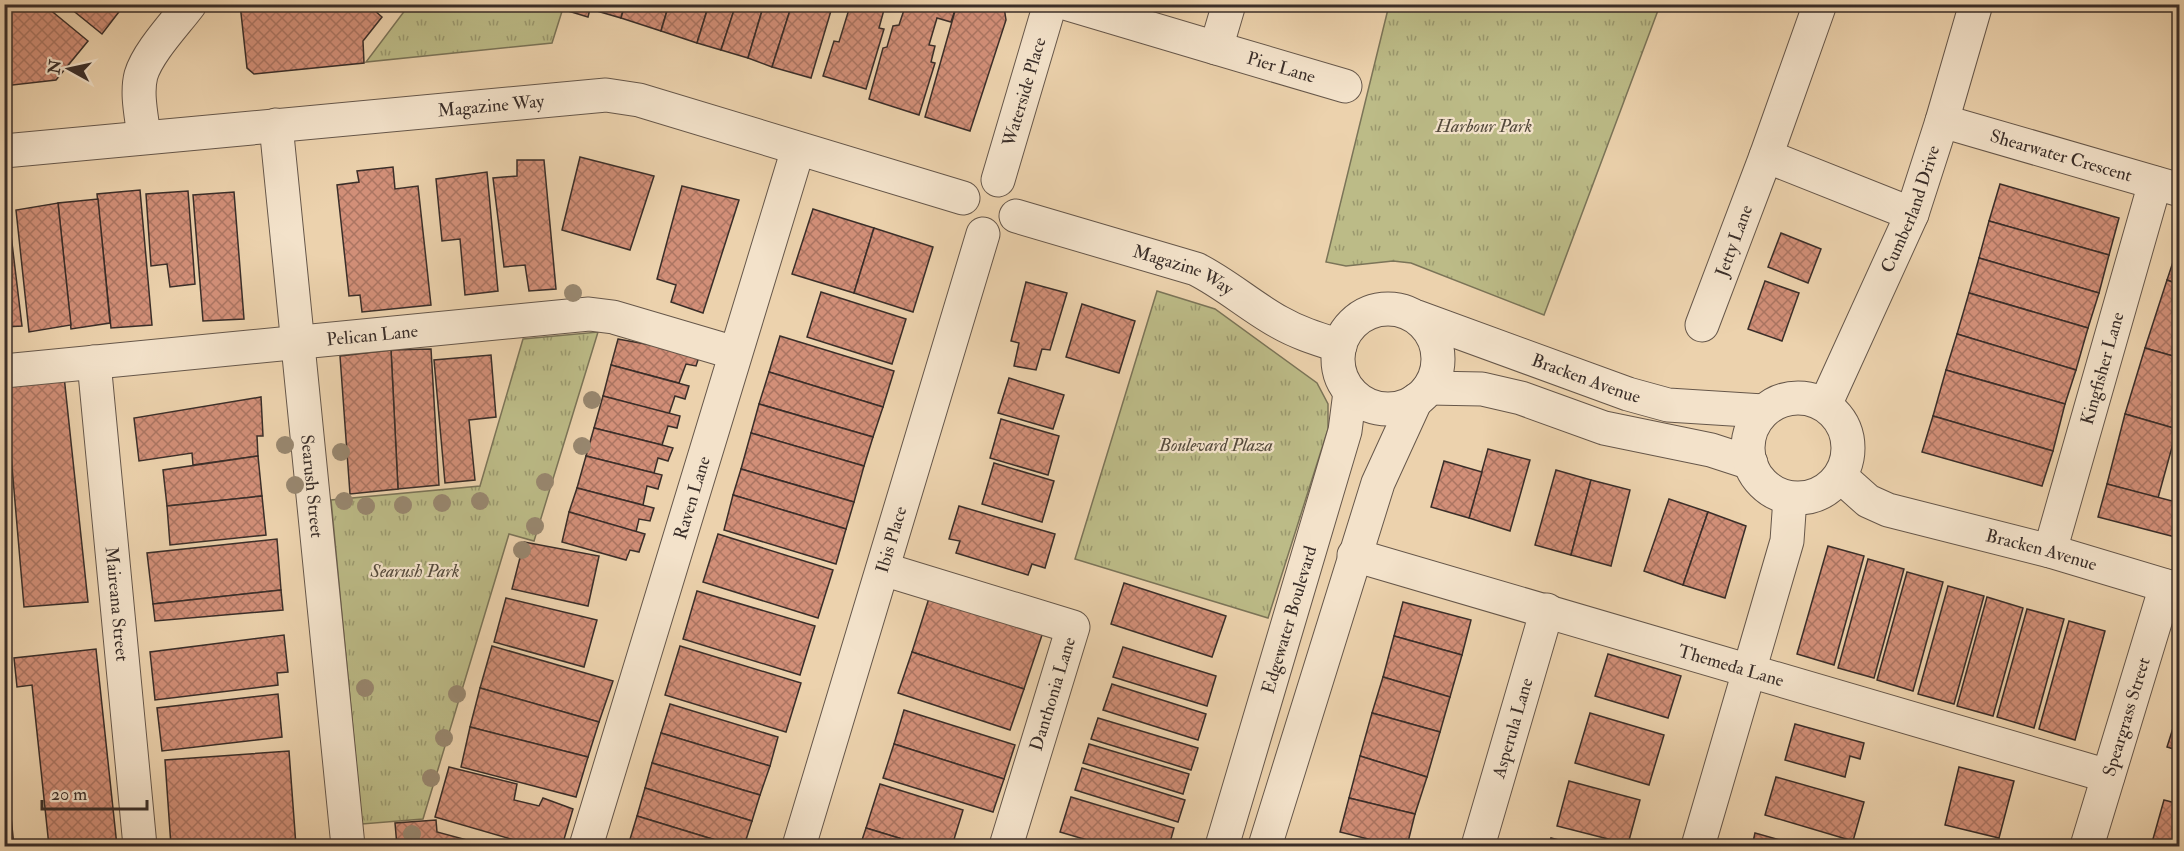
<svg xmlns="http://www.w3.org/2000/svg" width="2184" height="851" font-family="'IM FELL Double Pica',serif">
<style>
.park{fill:url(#park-tufts);stroke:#7b7458;stroke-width:1.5}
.building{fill:url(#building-cross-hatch);stroke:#3a2e29;stroke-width:1.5}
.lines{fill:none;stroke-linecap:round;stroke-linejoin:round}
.street-casing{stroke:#66574a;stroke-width:35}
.street{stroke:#f3e2ca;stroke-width:33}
.tree{fill:#98876f}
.labels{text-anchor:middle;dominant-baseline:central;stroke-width:4.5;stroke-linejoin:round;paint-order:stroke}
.street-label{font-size:18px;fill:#3a2e29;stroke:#f3e2ca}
.park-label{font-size:18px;font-style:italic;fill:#544a3c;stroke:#f3e2ca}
</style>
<defs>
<pattern id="park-tufts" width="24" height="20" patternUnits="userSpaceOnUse" patternTransform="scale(1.5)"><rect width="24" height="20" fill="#bcbb87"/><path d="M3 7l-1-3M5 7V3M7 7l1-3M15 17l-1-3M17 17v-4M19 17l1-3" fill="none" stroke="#9a986e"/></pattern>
<pattern id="building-cross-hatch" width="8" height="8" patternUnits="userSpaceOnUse" patternTransform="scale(1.5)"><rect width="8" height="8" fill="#d28f78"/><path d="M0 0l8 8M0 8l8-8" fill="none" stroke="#ab7562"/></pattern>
</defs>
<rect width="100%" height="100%" fill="#ecd2ad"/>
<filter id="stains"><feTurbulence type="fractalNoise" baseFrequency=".00333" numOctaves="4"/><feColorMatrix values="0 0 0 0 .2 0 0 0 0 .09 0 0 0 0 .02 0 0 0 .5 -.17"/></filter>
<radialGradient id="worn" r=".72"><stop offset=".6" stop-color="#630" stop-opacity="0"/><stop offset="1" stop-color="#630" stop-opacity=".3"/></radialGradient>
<g class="park">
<path d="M409,5V4L564,5L552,43L366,62Z"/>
<path d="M1389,5H1660L1544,315L1411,263L1393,261L1346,266L1326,262Z"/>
<path d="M1157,291L1215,309L1317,383L1328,404V429L1268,618L1075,559Z"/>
<path d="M598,332L534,541L509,534L423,819L362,824L331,500L480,486L523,339Z"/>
</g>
<g class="building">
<path d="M4,4H43L88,41L56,80L4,86Z"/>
<path d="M65,4H125L102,34Z"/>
<path d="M240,4H367L382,17L363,41L364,63L254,74L247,68Z"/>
<path d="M569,4H625L621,18L590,9L588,17L568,11Z"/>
<path d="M625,4H669L661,31L621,18Z"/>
<path d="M669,4H709L697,43L661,31Z"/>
<path d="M709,4H736L721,50L697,43Z"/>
<path d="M736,4H764L748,58L721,50Z"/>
<path d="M764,4H792L772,67L748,58Z"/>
<path d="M792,4H833L811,78L772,67Z"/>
<path d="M847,4H891V7L885,6L879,28L884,29L866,89L823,76L834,41L839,42L850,6Z"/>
<path d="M906,4H957L951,22L937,18L929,45L935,46L931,62L935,63L919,115L869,99L883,48L887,47L893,26L899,25Z"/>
<path d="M957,4H994L1004,7L1006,20L970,131L925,117Z"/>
<path d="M580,157L654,176L630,250L562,230Z"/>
<path d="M517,160H544L556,289L529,291L525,265L504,267L493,178L517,176Z"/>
<path d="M393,167L395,189L418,186L431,305L362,312L360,295L349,296L337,185L359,182L357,171Z"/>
<path d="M487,172L498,291L465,295L460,239L442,241L436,179Z"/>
<path d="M2000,184L2119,218L2109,255L1989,221Z"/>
<path d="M682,186L739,200L703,313L671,302L676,285L657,279Z"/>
<path d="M140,190L152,325L111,328L97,194Z"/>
<path d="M188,191L195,284L170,287L167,264L151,266L146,194Z"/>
<path d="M234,192L244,319L203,321L193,195Z"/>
<path d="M98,199L110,323L71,329L58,203Z"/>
<path d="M58,203L71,325L29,332L16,210Z"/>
<path d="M813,209L874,228L854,293L792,274Z"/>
<path d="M8,210L22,326L4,327V211Z"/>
<path d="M1989,221L2109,255L2099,293L1979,258Z"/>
<path d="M874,228L933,247L913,312L854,293Z"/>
<path d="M1781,233L1821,249L1808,283L1768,267Z"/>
<path d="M2180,241V285L2167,280Z"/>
<path d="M1979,258L2099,293L2088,328L1969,293Z"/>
<path d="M2167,280L2180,285V358L2145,348Z"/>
<path d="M1765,281L1799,293L1782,341L1748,329Z"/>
<path d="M1026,282L1067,293L1050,350L1042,349L1036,370L1014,366L1019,343L1011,341Z"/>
<path d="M821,292L906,319L892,364L807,337Z"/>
<path d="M1969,293L2088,328L2076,370L1957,334Z"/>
<path d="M1082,304L1135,321L1119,373L1066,357Z"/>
<path d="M1957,334L2076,370L2065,404L1946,370Z"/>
<path d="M780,336L894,371L883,407L769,372Z"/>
<path d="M618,339L700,354L696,366L686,364L679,383L611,365Z"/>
<path d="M2145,348L2180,358V422L2177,429L2125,414Z"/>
<path d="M431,349L439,485L398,489L391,350Z"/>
<path d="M391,350L398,489L350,494L340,356Z"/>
<path d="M491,355L496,417L469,420L475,480L445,483L434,360Z"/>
<path d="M611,365L689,386L685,399L675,396L669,414L603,396Z"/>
<path d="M1946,370L2065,404L2053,451L1933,416Z"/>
<path d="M769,372L883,407L873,437L759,404Z"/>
<path d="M64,376L88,602L24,607L5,385Z"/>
<path d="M1009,378L1064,395L1053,429L998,413Z"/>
<path d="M603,396L680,416L677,428L668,426L662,445L594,428Z"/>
<path d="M261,397L263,436H257L258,456L193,465L192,453L139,461L134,418Z"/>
<path d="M759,404L873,437L864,466L751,433Z"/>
<path d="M2125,414L2177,429L2158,498L2107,484Z"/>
<path d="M1933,416L2053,451L2042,486L1922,452Z"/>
<path d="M1001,419L1059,436L1048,475L990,458Z"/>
<path d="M594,428L662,445L673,448L668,461L658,458L654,473L586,456Z"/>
<path d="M751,433L864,466L854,502L741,469Z"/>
<path d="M1488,449L1530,460L1510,531L1469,518Z"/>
<path d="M258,456L262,496L167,506L163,470Z"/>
<path d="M586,456L662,475L658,489L647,486L643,505L577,488Z"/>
<path d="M1444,461L1482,472L1469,518L1431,507Z"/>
<path d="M994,463L1054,481L1042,522L982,504Z"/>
<path d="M741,469L854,502L846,529L733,495Z"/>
<path d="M1556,470L1591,480L1571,555L1535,545Z"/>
<path d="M1591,480L1630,490L1611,566L1571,555Z"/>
<path d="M2107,484L2180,503L2179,538L2098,517Z"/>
<path d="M577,488L654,508L650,521L639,519L636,532L569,512Z"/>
<path d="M733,495L846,529L836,564L724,530Z"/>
<path d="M262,496L266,535L170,545L167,506Z"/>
<path d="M1669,499L1708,512L1683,585L1644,571Z"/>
<path d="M959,506L1055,534L1045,568L1032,564L1028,575L956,553L960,541L949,539Z"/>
<path d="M569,512L645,534L639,552L630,550L626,560L562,542Z"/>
<path d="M1708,512L1746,526L1725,598L1683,585Z"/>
<path d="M718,534L833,570L818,618L703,582Z"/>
<path d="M277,539L281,590L153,604L147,553Z"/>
<path d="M524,542L599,556L588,606L512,589Z"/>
<path d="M1828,546L1864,556L1834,665L1797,654Z"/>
<path d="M1868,559L1904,569L1874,678L1838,668Z"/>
<path d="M1907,572L1943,582L1913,691L1877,680Z"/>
<path d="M1124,583L1226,616L1212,657L1111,624Z"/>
<path d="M1948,586L1984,596L1954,704L1918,694Z"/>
<path d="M281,590L283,610L155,621L153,604Z"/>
<path d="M697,591L815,626L800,675L683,639Z"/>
<path d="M930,595L1043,632L1024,689L912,652Z"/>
<path d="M1987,597L2023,608L1993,716L1957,706Z"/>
<path d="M506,598L597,620L584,667L494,642Z"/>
<path d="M1403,602L1471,620L1462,655L1394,636Z"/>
<path d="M2027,609L2064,619L2034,728L1997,717Z"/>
<path d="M2069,621L2105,631L2075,740L2039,729Z"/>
<path d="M284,635L288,672L277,673L278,685L155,700L150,652Z"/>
<path d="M1394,636L1462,655L1450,697L1383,677Z"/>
<path d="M492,646L613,681L599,722L480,688Z"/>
<path d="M680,646L801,683L786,732L665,695Z"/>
<path d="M1123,647L1216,676L1207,706L1113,677Z"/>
<path d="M96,649L117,846H49L32,685L17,687L14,658Z"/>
<path d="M912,652L1024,689L1010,730L898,693Z"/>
<path d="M1608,654L1681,676L1668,718L1595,696Z"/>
<path d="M1383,677L1450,697L1440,732L1372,713Z"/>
<path d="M1112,684L1206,714L1198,740L1103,710Z"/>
<path d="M480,688L599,722L588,757L470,727Z"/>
<path d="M278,694L282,737L162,751L157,708Z"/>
<path d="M670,704L778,737L770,766L661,733Z"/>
<path d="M2180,706V751L2167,747Z"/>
<path d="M904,710L1015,745L1004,779L894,744Z"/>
<path d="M1372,713L1440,732L1427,777L1360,756Z"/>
<path d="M1590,713L1664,735L1649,785L1575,763Z"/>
<path d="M1098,718L1198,748L1191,770L1091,739Z"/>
<path d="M1795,724L1864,743L1860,759L1850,756L1845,777L1785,760Z"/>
<path d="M470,727L588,757L576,797L461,767Z"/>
<path d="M661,733L770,766L760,795L652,763Z"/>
<path d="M894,744L1004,779L993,812L883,778Z"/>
<path d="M1089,744L1189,774L1183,794L1083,763Z"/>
<path d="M289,751L296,846H171L165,760Z"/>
<path d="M1360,756L1427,777L1415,814L1349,798Z"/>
<path d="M652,763L760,795L752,821L645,788Z"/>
<path d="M449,767L517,784L514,800L539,806L543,798L573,809L562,846H535L435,817Z"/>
<path d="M1959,767L2014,781L1999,838L1945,825Z"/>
<path d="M1082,768L1185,800L1178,822L1075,790Z"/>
<path d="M1776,777L1864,802L1853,841L1765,815Z"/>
<path d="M1569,781L1640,800L1628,844L1557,826Z"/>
<path d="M880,784L963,810L952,846H925L866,828Z"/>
<path d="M645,788L752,821L744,846H735L637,816Z"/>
<path d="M1071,797L1174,828L1169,846H1107L1060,832Z"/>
<path d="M1349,798L1415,814L1407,846H1396L1340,832Z"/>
<path d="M2164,800L2180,804V846H2151Z"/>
<path d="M637,816L735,846H628Z"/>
<path d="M11,817L14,846H4V818Z"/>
<path d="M436,820L437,832L489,846H397L395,823Z"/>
<path d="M866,828L925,846H860Z"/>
<path d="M1755,833L1802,846H1752Z"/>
<path d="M1551,838L1582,846H1548Z"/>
</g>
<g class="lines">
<g class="street-casing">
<g id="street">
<path d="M1068,4L1216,48L1229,4"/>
<path id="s1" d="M1216,48L1345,86"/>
<path id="s2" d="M1942,121L2180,190"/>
<path id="s3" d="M276,125L348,846"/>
<path d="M144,137C142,118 136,94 141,75C148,52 175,24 190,4"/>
<path id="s4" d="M4,151L606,95L639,100L963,198"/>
<path d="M1766,156L1912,214"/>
<path id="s5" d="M998,180L1050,4"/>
<path id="s6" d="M1016,216L1196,269C1226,284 1250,306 1279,322C1298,333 1318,339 1340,346"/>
<circle cx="1388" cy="359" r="50"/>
<path id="s7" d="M1417,317L1628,394L1668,405L1763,411"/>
<path id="s8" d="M1702,325L1766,156L1820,4"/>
<path id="s9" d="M94,362L140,846"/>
<path id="s10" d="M4,371L589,314L613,317L735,353"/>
<path d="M1429,388L1482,389L1521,398L1604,428L1711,450L1751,463"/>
<circle cx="1798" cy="448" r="50"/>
<path id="s11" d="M1825,405L1912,214L1942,121L1976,4"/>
<path id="s12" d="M1840,476L1868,501L1888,510L2050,551L2180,590"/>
<path id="s13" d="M2050,551L2155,183"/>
<path id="s14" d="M1354,555L2108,776"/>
<path d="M883,569L1073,627L1006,846"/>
<path id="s15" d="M586,846L798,149"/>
<path id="s16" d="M799,846L983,234"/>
<path id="s17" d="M1222,846L1345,431L1350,392"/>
<path d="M1265,846L1378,483L1416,400"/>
<path id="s18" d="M1478,846L1547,610"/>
<path d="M1698,846L1787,541L1790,498"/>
<path id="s19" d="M2087,846L2166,586"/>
</g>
</g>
<use href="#street" class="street"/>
</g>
<g class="tree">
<circle cx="573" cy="293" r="9"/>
<circle cx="592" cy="400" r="9"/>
<circle cx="285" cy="445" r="9"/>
<circle cx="582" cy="446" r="9"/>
<circle cx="341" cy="452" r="9"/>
<circle cx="545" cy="482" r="9"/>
<circle cx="295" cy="485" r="9"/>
<circle cx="344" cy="501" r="9"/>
<circle cx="480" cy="501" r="9"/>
<circle cx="442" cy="503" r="9"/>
<circle cx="403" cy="505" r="9"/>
<circle cx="366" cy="506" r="9"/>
<circle cx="535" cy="526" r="9"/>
<circle cx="522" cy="550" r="9"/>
<circle cx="365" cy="688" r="9"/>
<circle cx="457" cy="694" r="9"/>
<circle cx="444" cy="738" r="9"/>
<circle cx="431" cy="778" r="9"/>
<circle cx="412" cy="834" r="9"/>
</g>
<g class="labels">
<g class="street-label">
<text stroke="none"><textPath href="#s1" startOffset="68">Pier Lane</textPath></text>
<text stroke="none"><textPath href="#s5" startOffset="92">Waterside Place</textPath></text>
<text stroke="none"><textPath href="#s4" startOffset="489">Magazine Way</textPath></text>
<text stroke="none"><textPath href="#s2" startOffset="124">Shearwater Crescent</textPath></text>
<text stroke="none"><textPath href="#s11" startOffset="214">Cumberland Drive</textPath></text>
<text stroke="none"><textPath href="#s8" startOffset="90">Jetty Lane</textPath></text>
<text stroke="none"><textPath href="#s6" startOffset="176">Magazine Way</textPath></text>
<text stroke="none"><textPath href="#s10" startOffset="370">Pelican Lane</textPath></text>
<text stroke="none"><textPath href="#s13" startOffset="190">Kingfisher Lane</textPath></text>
<text stroke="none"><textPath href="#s7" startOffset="180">Bracken Avenue</textPath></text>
<text stroke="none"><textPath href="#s3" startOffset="363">Searush Street</textPath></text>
<text stroke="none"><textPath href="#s15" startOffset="364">Raven Lane</textPath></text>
<text stroke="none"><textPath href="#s16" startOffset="320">Ibis Place</textPath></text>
<text stroke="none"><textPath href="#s12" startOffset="218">Bracken Avenue</textPath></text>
<text stroke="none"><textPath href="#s9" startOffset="243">Maireana Street</textPath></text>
<text stroke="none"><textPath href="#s17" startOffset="236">Edgewater Boulevard</textPath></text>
<text stroke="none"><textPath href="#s14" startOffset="393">Themeda Lane</textPath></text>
<text transform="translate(1053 694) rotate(-73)">Danthonia Lane</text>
<text stroke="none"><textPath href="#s19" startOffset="135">Speargrass Street</textPath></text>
<text stroke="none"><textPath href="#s18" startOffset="123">Asperula Lane</textPath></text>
</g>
<g class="park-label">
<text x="1484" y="126">Harbour Park</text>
<text x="1216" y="445">Boulevard Plaza</text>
<text x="415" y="571">Searush Park</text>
</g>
</g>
<rect width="2184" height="851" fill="none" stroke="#ecd2ad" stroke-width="24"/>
<rect x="6" y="6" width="2172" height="839" fill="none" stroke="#3a2e29" stroke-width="3"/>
<rect x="12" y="12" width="2160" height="827" fill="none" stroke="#3a2e29" stroke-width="1.5"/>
<g transform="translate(69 69) rotate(278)" stroke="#f3e2ca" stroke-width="4.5" paint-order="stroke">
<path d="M0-4.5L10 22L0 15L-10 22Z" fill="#3a2e29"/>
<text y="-9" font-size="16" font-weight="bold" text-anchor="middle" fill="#3a2e29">N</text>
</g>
<path d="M42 800v9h105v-9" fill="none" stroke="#3a2e29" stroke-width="3"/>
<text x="51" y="800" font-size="18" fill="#3a2e29" stroke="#f3e2ca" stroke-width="4.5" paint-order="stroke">20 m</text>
<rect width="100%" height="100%" filter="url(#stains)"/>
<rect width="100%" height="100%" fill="url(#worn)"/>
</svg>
